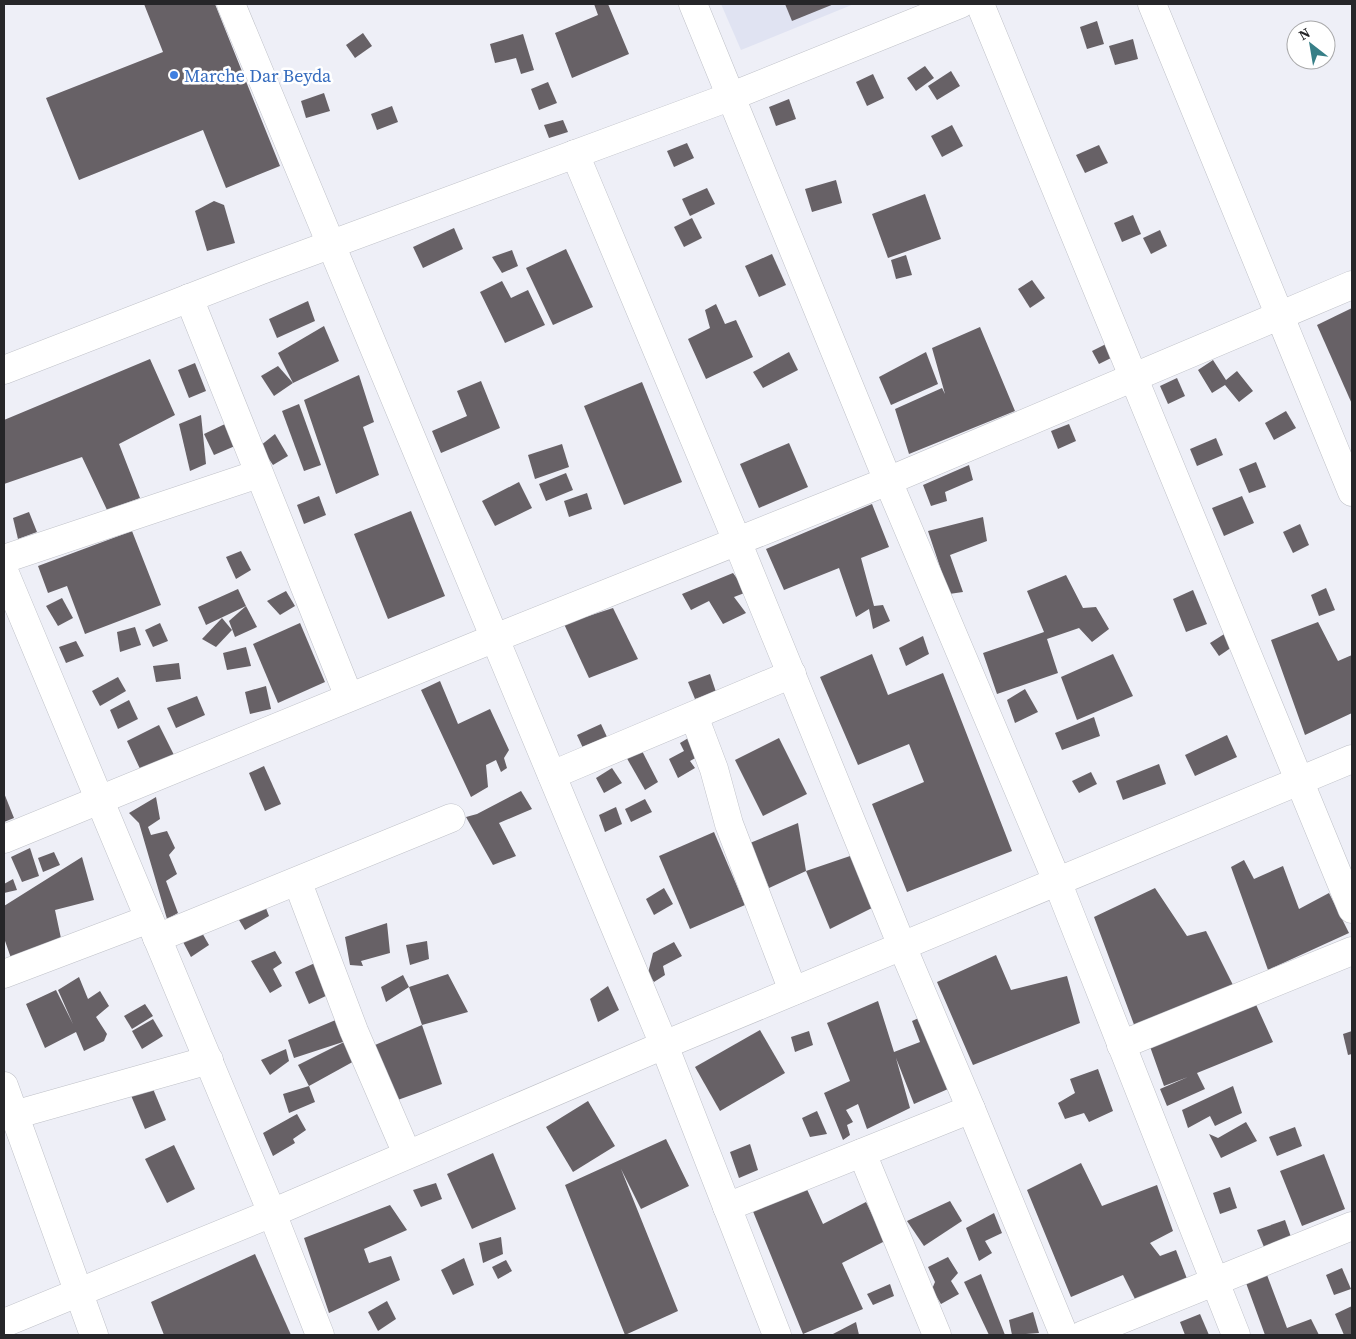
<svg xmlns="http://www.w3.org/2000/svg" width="1356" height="1339" font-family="'Source Serif 4',serif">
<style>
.built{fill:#e0e3f2}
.building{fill:#676166}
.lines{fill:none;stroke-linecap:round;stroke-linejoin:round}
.minor-casing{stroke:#bfc1c8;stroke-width:29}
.minor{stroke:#fff;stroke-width:28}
.shop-dot{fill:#3f7fe0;stroke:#fff;stroke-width:2}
.labels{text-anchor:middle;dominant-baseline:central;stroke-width:5;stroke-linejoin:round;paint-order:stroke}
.shop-label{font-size:18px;fill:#366cbe;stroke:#fff;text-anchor:start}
</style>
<rect width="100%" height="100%" fill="#eeeff7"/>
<path class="built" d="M721,4H854L741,50Z"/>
<g class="building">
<path d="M144,4H215L280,166L226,188L203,130L79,180L46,98L163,52Z"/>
<path d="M594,4H608L629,54L572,78L555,33L598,15Z"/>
<path d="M785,4H834L792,21Z"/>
<path d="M1097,21L1104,44L1087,49L1080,27Z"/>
<path d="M363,33L372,46L355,58L346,45Z"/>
<path d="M523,34L534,70L521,74L516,58L495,63L490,44Z"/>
<path d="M1133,39L1138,59L1115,65L1109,46Z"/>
<path d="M925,66L934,78L916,91L907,78Z"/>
<path d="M951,71L960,86L937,100L928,86Z"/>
<path d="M873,74L884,98L867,106L856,82Z"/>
<path d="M548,82L557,103L539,110L531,89Z"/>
<path d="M324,93L330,111L306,118L301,101Z"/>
<path d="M789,99L796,119L776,126L769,107Z"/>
<path d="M392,106L398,122L377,130L371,114Z"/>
<path d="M563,120L568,132L549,138L544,125Z"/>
<path d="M952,125L963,146L942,157L931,136Z"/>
<path d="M687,143L694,158L674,167L667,151Z"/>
<path d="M1099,145L1108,163L1085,173L1076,155Z"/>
<path d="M836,180L842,203L812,212L805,189Z"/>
<path d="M707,188L715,204L690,216L682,199Z"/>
<path d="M925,194L941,239L888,258L872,214Z"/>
<path d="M214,201L224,205L235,243L207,251L195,211Z"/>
<path d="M1133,215L1141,234L1122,242L1114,223Z"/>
<path d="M692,218L702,238L684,247L674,227Z"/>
<path d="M454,228L463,249L423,268L413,247Z"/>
<path d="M1160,230L1167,246L1151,254L1143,238Z"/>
<path d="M566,249L593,307L553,325L526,268Z"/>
<path d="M512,250L518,266L502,273L492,257Z"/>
<path d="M772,254L786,285L759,297L745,266Z"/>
<path d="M906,255L912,275L896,279L891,260Z"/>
<path d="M1032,280L1045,298L1030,308L1018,289Z"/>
<path d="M502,281L511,298L528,290L545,325L505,343L480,292Z"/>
<path d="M308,301L315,321L277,338L269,319Z"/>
<path d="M716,304L725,324L736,320L753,357L706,379L688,339L710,328L705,310Z"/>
<path d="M1352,308V404L1317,325Z"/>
<path d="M324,326L339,361L293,383L278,353Z"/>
<path d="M980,327L1015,411L909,454L895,409L942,388L945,394L932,348Z"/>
<path d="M1110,342L1117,355L1099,364L1092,351Z"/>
<path d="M789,352L798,370L763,388L753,372Z"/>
<path d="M926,352L938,384L891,405L879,377Z"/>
<path d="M150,359L175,415L119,444L140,498L107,510L82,457L4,484V420Z"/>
<path d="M1213,360L1226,380L1237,371L1253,391L1239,402L1225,385L1212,393L1198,370Z"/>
<path d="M195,363L206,391L189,398L178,370Z"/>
<path d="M278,366L293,383L274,396L261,376Z"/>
<path d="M359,375L374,422L363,427L379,475L336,494L304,400Z"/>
<path d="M1177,378L1185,396L1168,404L1160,386Z"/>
<path d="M481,381L500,428L441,453L432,431L467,416L457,391Z"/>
<path d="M642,382L682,482L624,505L584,406Z"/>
<path d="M299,404L321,465L304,471L282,411Z"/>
<path d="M1286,411L1296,428L1274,440L1265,423Z"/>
<path d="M201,415L206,464L190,471L179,424Z"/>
<path d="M225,424L235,446L214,455L204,434Z"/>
<path d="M1069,424L1076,441L1058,449L1051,431Z"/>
<path d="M275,434L288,456L273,465L260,446Z"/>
<path d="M1216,438L1223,455L1197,466L1190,449Z"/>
<path d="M789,443L808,487L759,508L740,464Z"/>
<path d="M562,444L569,467L535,479L528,455Z"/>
<path d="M1256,462L1266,487L1249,493L1239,469Z"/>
<path d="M969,465L973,480L945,492L947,501L931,506L923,485Z"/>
<path d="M566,473L573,490L546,501L539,484Z"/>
<path d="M519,482L532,508L495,526L482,501Z"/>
<path d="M587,493L592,509L569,517L564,501Z"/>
<path d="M319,496L326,515L304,524L297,505Z"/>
<path d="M1242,496L1254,523L1224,536L1212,508Z"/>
<path d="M872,504L889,547L861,558L874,606L883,605L890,621L873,629L869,609L856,617L839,568L784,590L766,549Z"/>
<path d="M411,511L445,596L388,619L354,534Z"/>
<path d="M29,512L37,532L18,539L13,518Z"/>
<path d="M983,517L987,541L950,555L963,592L949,594L928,531Z"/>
<path d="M1300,524L1309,545L1293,553L1283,532Z"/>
<path d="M132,531L161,605L85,634L67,586L48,593L38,566Z"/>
<path d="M241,551L251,570L236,579L226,557Z"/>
<path d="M733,573L747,592L734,597L746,613L723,624L709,601L691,610L682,594Z"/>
<path d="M1066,575L1083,608L1096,607L1109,629L1092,642L1079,628L1047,639L1058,673L997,694L983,653L1044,632L1027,591Z"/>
<path d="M1326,588L1335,610L1319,616L1311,595Z"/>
<path d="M238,589L246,606L206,625L198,607Z"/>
<path d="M1193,590L1207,624L1186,632L1173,599Z"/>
<path d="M286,591L295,606L280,615L267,601Z"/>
<path d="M62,598L73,618L58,626L46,606Z"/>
<path d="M246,606L257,627L235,637L229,621Z"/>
<path d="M613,608L638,659L589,678L564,624Z"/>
<path d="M222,618L232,630L216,647L202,639Z"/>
<path d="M1318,622L1338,661L1352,655V713L1305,735L1271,640Z"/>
<path d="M160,623L168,641L153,647L145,630Z"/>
<path d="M300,623L325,682L278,703L253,644Z"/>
<path d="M135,627L141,645L120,652L117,632Z"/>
<path d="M1229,631L1238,643L1219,656L1210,643Z"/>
<path d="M923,636L929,654L906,666L899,648Z"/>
<path d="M76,641L84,656L66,663L59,647Z"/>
<path d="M246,647L251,666L227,670L223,653Z"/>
<path d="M872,654L888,695L943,673L1012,851L907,892L872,804L924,782L909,744L858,765L820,677Z"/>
<path d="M1113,654L1133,696L1077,720L1061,677Z"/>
<path d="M179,663L181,679L156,682L153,666Z"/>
<path d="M710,674L716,692L695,699L688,682Z"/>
<path d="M118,677L126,691L100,706L92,691Z"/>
<path d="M440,681L458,724L490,709L509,750L504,758L507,768L501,772L496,760L486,765L488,787L471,797L421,690Z"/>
<path d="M266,686L271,709L250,714L245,692Z"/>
<path d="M1025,689L1038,712L1015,723L1007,700Z"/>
<path d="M197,696L205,715L176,728L167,708Z"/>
<path d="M129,700L138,719L118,729L110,710Z"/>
<path d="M1094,717L1100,736L1062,750L1055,733Z"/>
<path d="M601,724L607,737L583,748L577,735Z"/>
<path d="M159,725L174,755L141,771L127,741Z"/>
<path d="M695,734L706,752L690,761L695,768L678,778L669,759L684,751L680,743Z"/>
<path d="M1227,735L1237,757L1195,776L1185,755Z"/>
<path d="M779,738L807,794L763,816L735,760Z"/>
<path d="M640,747L658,782L645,790L625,755Z"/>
<path d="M1159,764L1166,784L1123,800L1116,781Z"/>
<path d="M264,766L281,804L265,811L249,773Z"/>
<path d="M612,768L622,783L604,793L596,778Z"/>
<path d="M1091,772L1097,784L1079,793L1072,781Z"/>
<path d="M521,791L532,809L499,823L516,856L493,865L466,817L477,814Z"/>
<path d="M4,793L14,818L4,822Z"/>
<path d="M156,797L160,819L148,827L151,835L167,831L175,848L169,855L177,874L166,881L178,913L167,919L139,823L129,813Z"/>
<path d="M645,799L652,812L631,822L625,809Z"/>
<path d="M616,807L622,824L605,832L599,815Z"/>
<path d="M798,823L806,871L769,888L750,843Z"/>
<path d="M714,832L745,905L690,929L659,856Z"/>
<path d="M30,848L39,876L22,882L11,857Z"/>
<path d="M54,852L60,865L43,872L38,858Z"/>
<path d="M853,855L874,907L830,929L806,871Z"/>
<path d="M82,857L94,900L55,910L62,943L11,958L4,938V906Z"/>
<path d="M1244,860L1254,879L1283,866L1299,909L1329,893L1349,933L1268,970L1231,867Z"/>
<path d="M13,879L17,890L4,893V884Z"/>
<path d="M664,888L673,904L654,915L646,899Z"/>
<path d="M1155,888L1187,936L1206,931L1233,985L1136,1030L1094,917Z"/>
<path d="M264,903L269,916L245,930L233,910Z"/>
<path d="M387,923L390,953L361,961L363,966L350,965L345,937Z"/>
<path d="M201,931L209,945L191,957L183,942Z"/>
<path d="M427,941L429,959L410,965L406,945Z"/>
<path d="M674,942L682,956L663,966L665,975L654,982L648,973L653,953Z"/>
<path d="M275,951L282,963L273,969L282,986L270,993L251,961Z"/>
<path d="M996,955L1011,990L1067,976L1080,1023L973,1065L937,982Z"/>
<path d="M315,963L330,994L309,1004L295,972Z"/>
<path d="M448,974L468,1012L422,1025L409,987L386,1002L381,987L403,975L409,987Z"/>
<path d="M79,977L88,999L100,991L109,1006L96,1017L107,1034L104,1041L84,1051L76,1032L45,1048L26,1004L56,990L73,1024L58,990Z"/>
<path d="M608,986L619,1010L598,1022L590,999Z"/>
<path d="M1253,998L1273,1042L1197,1073L1205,1089L1167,1106L1160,1089L1188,1077L1164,1086L1148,1041Z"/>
<path d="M878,1001L894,1052L920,1042L912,1021L930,1013L957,1085L914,1104L896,1058L910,1108L867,1129L858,1104L846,1110L853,1122L847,1125L850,1135L843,1140L824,1093L850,1081L827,1023Z"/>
<path d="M145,1004L153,1016L132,1029L124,1016Z"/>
<path d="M153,1019L163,1036L142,1049L132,1031Z"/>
<path d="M338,1019L358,1059L309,1086L298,1065L346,1041L294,1058L288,1040Z"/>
<path d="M422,1025L442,1084L395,1101L375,1045Z"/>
<path d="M760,1030L785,1073L720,1111L695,1067Z"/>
<path d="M809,1031L813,1045L795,1052L791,1037Z"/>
<path d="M1352,1031V1054L1348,1055L1343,1034Z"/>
<path d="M286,1049L289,1061L270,1075L261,1060Z"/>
<path d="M1098,1069L1113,1111L1089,1122L1084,1113L1065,1119L1058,1103L1075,1093L1070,1079Z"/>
<path d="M151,1084L166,1120L145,1129L130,1093Z"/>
<path d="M309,1086L315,1102L289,1113L283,1094Z"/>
<path d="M1233,1086L1242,1113L1215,1126L1210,1116L1188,1128L1182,1110Z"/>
<path d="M588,1101L615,1146L573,1172L546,1127Z"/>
<path d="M817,1111L827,1134L810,1137L802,1118Z"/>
<path d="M297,1114L306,1130L293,1139L295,1143L273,1156L263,1133Z"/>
<path d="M1246,1122L1257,1141L1221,1158L1209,1134L1218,1138Z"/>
<path d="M1295,1127L1302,1146L1277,1156L1269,1137Z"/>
<path d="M666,1139L689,1186L641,1209L621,1169L678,1311L625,1335L565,1185Z"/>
<path d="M750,1144L758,1170L739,1178L730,1152Z"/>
<path d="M174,1145L195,1189L167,1203L145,1159Z"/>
<path d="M493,1153L516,1209L472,1229L447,1174Z"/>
<path d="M1324,1154L1345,1209L1302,1226L1280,1171Z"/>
<path d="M1081,1163L1102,1206L1157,1185L1173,1231L1150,1243L1160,1256L1176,1250L1189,1284L1138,1305L1123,1275L1071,1297L1027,1190Z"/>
<path d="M436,1183L442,1199L421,1207L413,1190Z"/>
<path d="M805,1185L823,1224L866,1202L885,1241L842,1263L863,1309L803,1334L752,1209Z"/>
<path d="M1230,1187L1237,1208L1220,1214L1213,1193Z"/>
<path d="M950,1201L962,1221L924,1246L907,1221Z"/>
<path d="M390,1205L407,1230L364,1249L369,1263L391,1256L400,1280L329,1313L304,1238Z"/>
<path d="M994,1213L1002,1233L985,1241L992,1253L979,1261L966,1228Z"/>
<path d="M1285,1220L1291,1237L1264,1247L1257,1230Z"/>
<path d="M501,1237L503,1254L483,1263L479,1243Z"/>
<path d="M255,1254L291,1335H164L151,1302Z"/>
<path d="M948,1257L958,1273L951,1281L959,1294L941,1304L932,1289L935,1282L928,1267Z"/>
<path d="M464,1258L474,1285L453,1295L441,1270Z"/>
<path d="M506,1260L512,1271L498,1279L492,1267Z"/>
<path d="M1342,1268L1351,1289L1334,1295L1326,1275Z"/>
<path d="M981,1274L1005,1335H989L964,1282Z"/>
<path d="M1267,1275L1287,1328L1311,1319L1319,1335H1265L1246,1283Z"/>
<path d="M890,1284L894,1296L873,1305L867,1294Z"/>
<path d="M387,1301L396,1319L378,1331L368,1312Z"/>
<path d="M1352,1306V1335H1344L1335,1314Z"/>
<path d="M1033,1312L1039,1333L1012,1335L1009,1320Z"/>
<path d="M1200,1314L1209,1335H1185L1180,1322Z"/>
<path d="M856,1322L859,1335H831Z"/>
</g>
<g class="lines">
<g class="minor-casing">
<g id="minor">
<path d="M231,4L664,1045L777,1335"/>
<path d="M693,4L888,481L1057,881L1236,1335"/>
<path d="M980,4L1352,909"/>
<path d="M1152,4L1352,492"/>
<path d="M575,154L737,541L902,946L971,1109L1064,1335"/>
<path d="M189,298L349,697"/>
<path d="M4,370L259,271L732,96L960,4"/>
<path d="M4,559L258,474"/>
<path d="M4,571L272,1213L320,1335"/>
<path d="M694,716L714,769L729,824L793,991"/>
<path d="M552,775L792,674"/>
<path d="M4,839L495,638L888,481L1352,285"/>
<path d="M298,883L354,1031L407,1154"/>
<path d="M157,938L451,818"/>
<path d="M4,974L149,919"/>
<path d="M1121,1045L1352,951"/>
<path d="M4,1086L94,1335"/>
<path d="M14,1115L209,1060"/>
<path d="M862,1153L937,1335"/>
<path d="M727,1207L971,1109"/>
<path d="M4,1323L272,1213L664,1045L1352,759"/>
<path d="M1083,1335L1352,1226"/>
</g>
</g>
<use href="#minor" class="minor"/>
</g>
<circle class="shop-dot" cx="174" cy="75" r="5"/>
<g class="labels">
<g class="shop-label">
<text x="184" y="75">Marche Dar Beyda</text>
</g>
</g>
<rect width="1356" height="1339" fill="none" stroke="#262629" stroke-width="10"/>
<g transform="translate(1311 45) rotate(329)"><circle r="24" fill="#ffffff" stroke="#a8a8a9"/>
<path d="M0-4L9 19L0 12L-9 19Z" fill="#377f87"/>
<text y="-8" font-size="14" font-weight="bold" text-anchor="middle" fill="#262629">N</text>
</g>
</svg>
